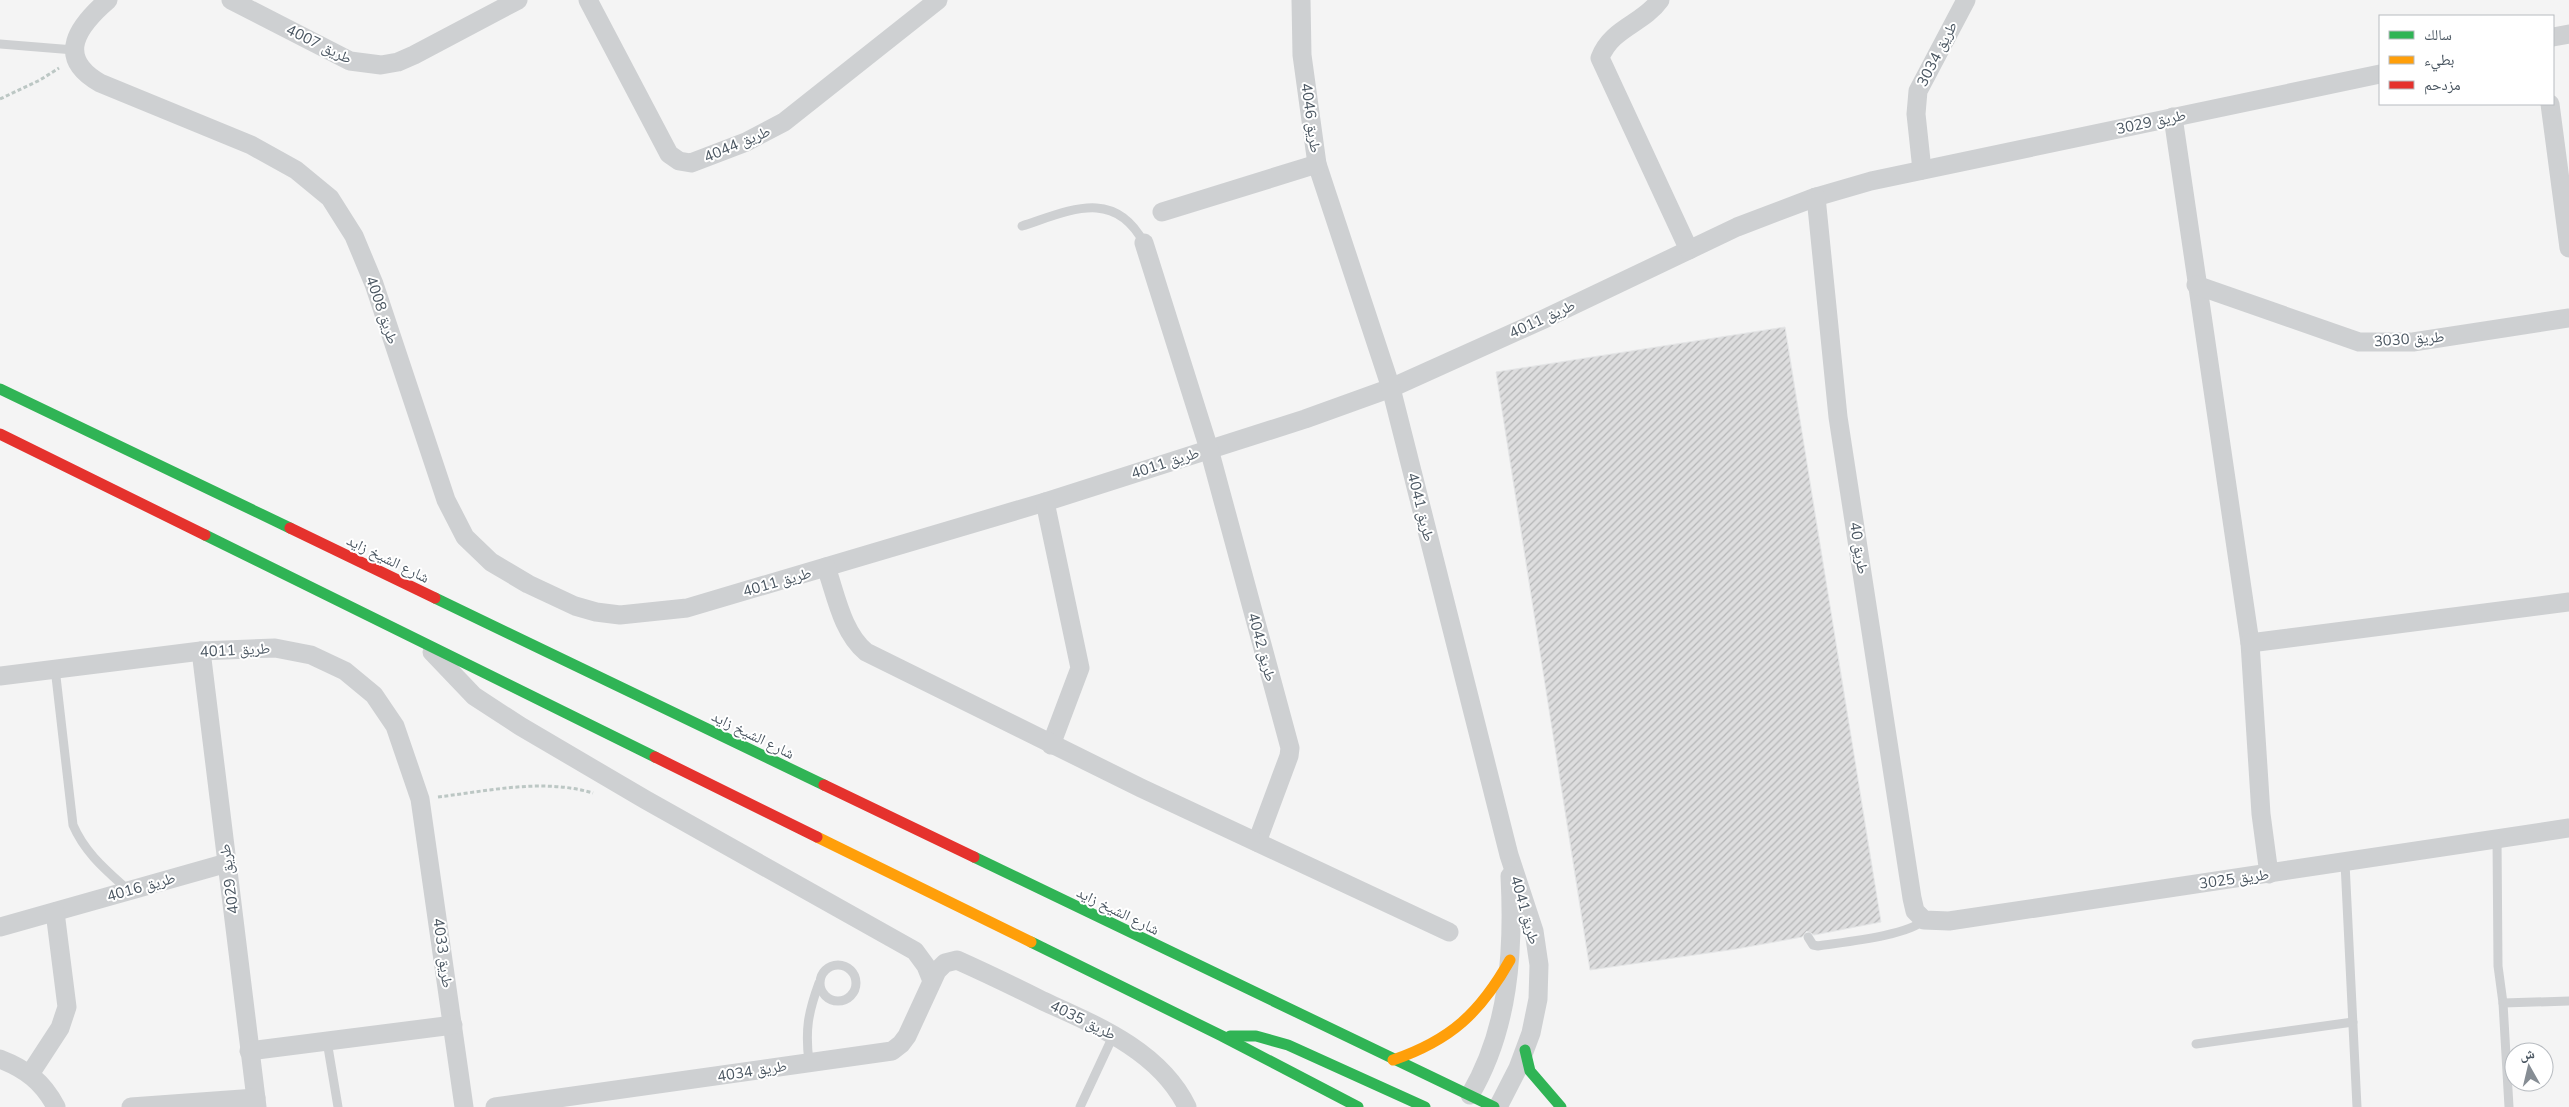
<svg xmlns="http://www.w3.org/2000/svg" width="2569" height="1107" font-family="'Nunito Sans','Noto Naskh Arabic',sans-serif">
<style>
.building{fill:url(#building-hatch);stroke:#e5e6e7}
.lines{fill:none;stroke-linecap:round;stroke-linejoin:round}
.path{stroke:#bcc7c4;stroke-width:3;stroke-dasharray:4 2.5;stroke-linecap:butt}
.lane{stroke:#ced0d2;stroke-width:9}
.street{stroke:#ced0d2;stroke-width:19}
.fast{stroke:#30b455;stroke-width:11}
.slow{stroke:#ff9f0a;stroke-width:11}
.jam{stroke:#e5322d;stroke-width:11}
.labels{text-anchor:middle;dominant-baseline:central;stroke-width:4;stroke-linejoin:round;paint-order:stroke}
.street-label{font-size:15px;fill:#4a5661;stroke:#fff}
</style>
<defs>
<pattern id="building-hatch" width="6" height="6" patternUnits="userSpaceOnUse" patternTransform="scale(1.25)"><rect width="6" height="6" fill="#ddddde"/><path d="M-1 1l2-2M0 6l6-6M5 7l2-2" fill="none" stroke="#b5b6b7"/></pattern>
</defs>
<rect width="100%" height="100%" fill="#f4f4f4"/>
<path class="building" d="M1785,327L1881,922L1814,935L1807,931L1802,937L1736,949L1590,970L1496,372Z"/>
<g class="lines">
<g class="path">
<path d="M0,99L40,80L59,68"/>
<path d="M438,797C488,791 543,778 593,793"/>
</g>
<g class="lane">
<path d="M0,44L74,50"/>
<path d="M1022,226C1069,211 1114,187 1144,243"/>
<path d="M55,668L73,825C85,853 106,870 128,890"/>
<path d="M2497,839L2498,966L2503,1003L2509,1107"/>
<path d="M2345,863L2357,1107"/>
<path d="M1808,937L1813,945L1818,946C1843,942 1907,936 1924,920"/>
<circle cx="838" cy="983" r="18"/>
<path d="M2503,1003L2569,1001"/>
<path d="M327,1041L338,1107"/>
<path d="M2196,1044L2353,1022"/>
<path d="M809,1062C805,1030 808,1013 819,983"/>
<path d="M1080,1107L1114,1034"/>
</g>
<g class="street">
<path d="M108,0C79,25 54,57 100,83L251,145L296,170L330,198L354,236L374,284L446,500L465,537L491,562L528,584L575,606L596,612L620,615L687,608L1045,502L1305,419L1391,388L1544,319L1737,227L1816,197L1871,181L2380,74"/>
<path d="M231,0L350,61L381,65L398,62L414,55L518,0"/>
<path d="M588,0L669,154L679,161L691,163L746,142L784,122L938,0"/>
<path d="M1301,0L1302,55L1317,164L1391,388L1509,855L1534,931L1539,965L1538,999L1531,1033L1518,1068L1498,1107"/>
<path d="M1660,0C1643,24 1611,28 1600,58L1689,250"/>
<path d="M2553,37L2569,34"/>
<path d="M2550,104L2569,248"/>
<path d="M2173,117L2250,643L2261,814L2269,874"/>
<path d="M1922,170L1916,114L1918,91L1966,0"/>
<path d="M1816,197L1838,417L1912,898L1915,911L1924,920L1949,921L2569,828"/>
<path d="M1162,212L1317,164"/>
<path d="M1144,243L1209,449L1290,748L1289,756L1257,842"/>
<path d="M2196,285L2359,342H2413L2569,318"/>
<path d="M1045,502L1080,668L1051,745"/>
<path d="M826,567C836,595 842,632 866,652L1141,788L1449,932"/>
<path d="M2250,643L2569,602"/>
<path d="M201,651L257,1107"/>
<path d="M432,652L474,696L520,726L646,800L915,951L926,966L932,981"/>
<path d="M0,676L201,651L275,648L311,655L345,671L374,695L395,726L420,799L464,1107"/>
<path d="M0,927L227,863"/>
<path d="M249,1051L453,1025"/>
<path d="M0,1059C26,1069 43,1082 56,1107"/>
<path d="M30,1074L60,1028L67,1007L55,912"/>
<path d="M1470,1095C1509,1029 1514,952 1510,876"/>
<path d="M131,1107L256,1098"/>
<path d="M495,1107L892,1051L901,1044L907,1036L937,971L945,963L957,960C986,973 1015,987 1043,1001C1096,1025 1160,1051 1187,1107"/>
</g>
<g class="fast">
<path d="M0,389L290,528"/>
<path d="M205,535L655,757"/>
<path d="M435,598L824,785"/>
<path d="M974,857L1494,1107"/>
<path d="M1031,942L1222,1036L1358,1107"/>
<path d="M1230,1036H1256L1288,1045L1425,1107"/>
<path d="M1525,1050L1530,1071L1561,1107"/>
</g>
<g class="slow">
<path d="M817,837L1031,942"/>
<path d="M1393,1060C1451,1040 1480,1013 1510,960"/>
</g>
<g class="jam">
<path d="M0,434L205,535"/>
<path d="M290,528L435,598"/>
<path d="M655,757L817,837"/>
<path d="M824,785L974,857"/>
</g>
</g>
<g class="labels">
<g class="street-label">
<text transform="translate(319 44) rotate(26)">طريق 4007</text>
<text transform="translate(1937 54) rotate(-63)">طريق 3034</text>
<text transform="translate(1311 118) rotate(82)">طريق 4046</text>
<text transform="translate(2151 122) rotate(-12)">طريق 3029</text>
<text transform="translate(737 144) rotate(-23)">طريق 4044</text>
<text transform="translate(382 310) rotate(71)">طريق 4008</text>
<text transform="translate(1542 319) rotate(-25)">طريق 4011</text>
<text transform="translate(2409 339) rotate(-4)">طريق 3030</text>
<text transform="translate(1165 463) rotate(-18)">طريق 4011</text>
<text transform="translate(1421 507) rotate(76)">طريق 4041</text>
<text transform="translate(1859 548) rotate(81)">طريق 40</text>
<text transform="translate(388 559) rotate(26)">شارع الشيخ زايد</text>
<text transform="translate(777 582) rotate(-16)">طريق 4011</text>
<text transform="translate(1262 647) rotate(75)">طريق 4042</text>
<text transform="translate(235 650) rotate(-3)">طريق 4011</text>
<text transform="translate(753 735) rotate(26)">شارع الشيخ زايد</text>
<text transform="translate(229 879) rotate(-97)">طريق 4029</text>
<text transform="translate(2234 879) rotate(-8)">طريق 3025</text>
<text transform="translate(141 887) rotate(-16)">طريق 4016</text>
<text transform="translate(1525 910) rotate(74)">طريق 4041</text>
<text transform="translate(1118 911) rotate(26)">شارع الشيخ زايد</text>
<text transform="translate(443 953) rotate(82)">طريق 4033</text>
<text transform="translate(1083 1020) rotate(26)">طريق 4035</text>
<text transform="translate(752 1071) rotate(-9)">طريق 4034</text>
</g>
</g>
<rect x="2379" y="15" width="175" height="90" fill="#ffffff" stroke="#b7bbc0"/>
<rect x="2389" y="31" width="25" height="8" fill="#30b455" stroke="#b7bbc0"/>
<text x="2424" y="40" font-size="15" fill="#4a5661">سالك</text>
<rect x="2389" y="56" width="25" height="8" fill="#ff9f0a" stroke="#b7bbc0"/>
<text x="2424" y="65" font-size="15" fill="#4a5661">بطيء</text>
<rect x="2389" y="81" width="25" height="8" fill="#e5322d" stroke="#b7bbc0"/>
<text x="2424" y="90" font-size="15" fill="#4a5661">مزدحم</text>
<g transform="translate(2529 1067) rotate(352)"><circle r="24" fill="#ffffff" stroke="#b7bbc0"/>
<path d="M0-4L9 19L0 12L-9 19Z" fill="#868d94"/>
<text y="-8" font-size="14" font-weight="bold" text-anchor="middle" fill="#4a5661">ش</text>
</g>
</svg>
